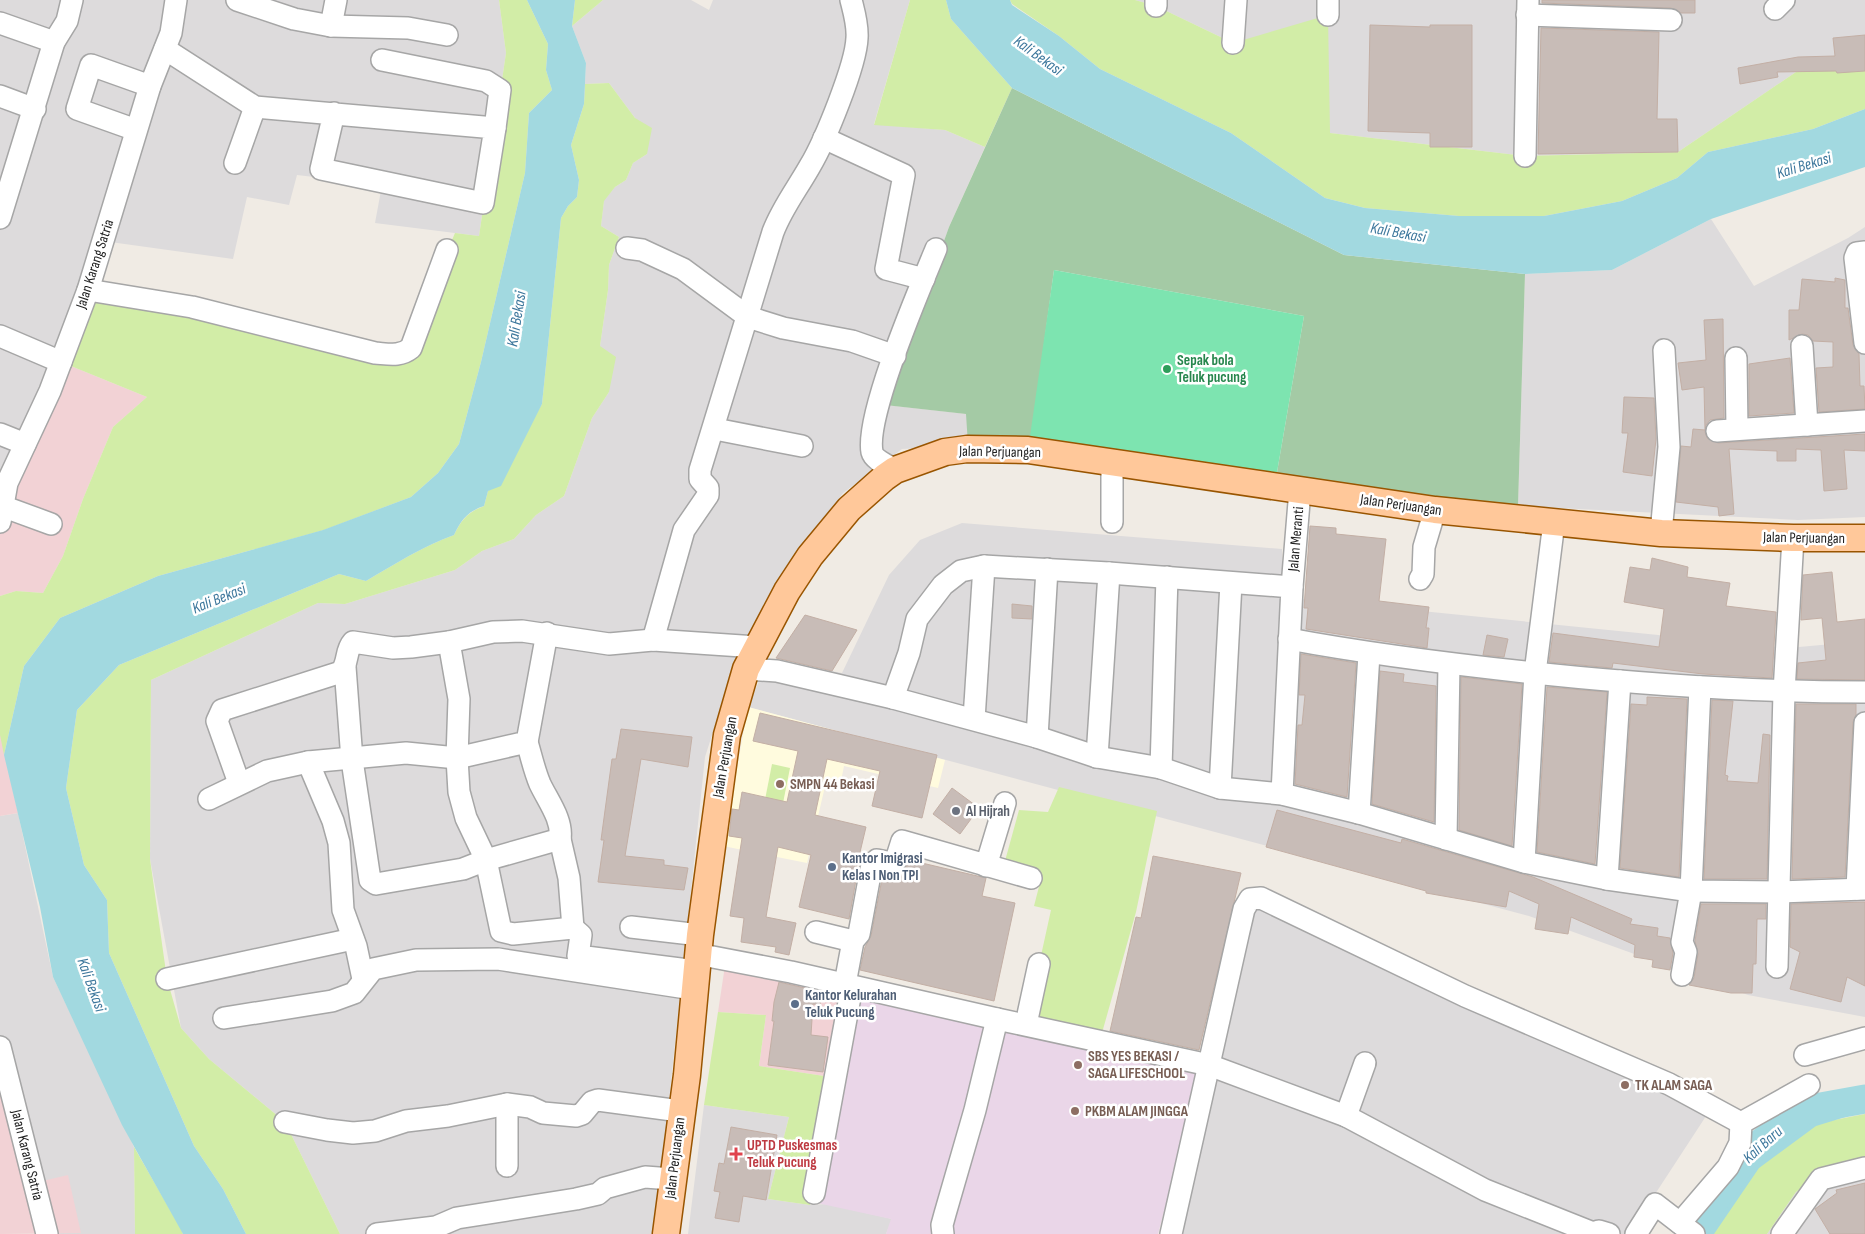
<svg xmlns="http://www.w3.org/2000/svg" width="1865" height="1234" font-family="'Sofia Sans Condensed',sans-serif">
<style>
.residential{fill:#dddbdc}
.commercial{fill:#f2d2d5}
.industrial{fill:#ead6e8}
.education{fill:#fffbde}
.grass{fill:#d2eda7}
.cemetery{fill:#a4caa5}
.pitch{fill:#7de4b0}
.water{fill:#a2d9e0}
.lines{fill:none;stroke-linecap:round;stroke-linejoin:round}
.river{stroke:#a2d9e0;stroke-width:29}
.building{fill:#c8bcb7;stroke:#c3afa5}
.minor-casing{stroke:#a6a6a6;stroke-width:24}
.major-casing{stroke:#950;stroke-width:29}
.minor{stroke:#fff;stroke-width:21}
.major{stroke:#ffc89a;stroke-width:26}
.leisure-dot{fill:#2e9e5b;stroke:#fff;stroke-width:2}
.education-dot{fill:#8d6e63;stroke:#fff;stroke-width:2}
.worship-dot{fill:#6b7280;stroke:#fff;stroke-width:2}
.service-dot{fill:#5c6f8a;stroke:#fff;stroke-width:2}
.health-dot{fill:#e0444e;stroke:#fff;stroke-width:2}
.labels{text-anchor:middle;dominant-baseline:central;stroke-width:5;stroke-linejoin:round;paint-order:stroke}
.street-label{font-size:15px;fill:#1f1f1f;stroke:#fff}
.leisure-label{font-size:15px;font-weight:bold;fill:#27864d;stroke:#fff;text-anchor:start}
.education-label{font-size:15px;font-weight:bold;fill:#785e54;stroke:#fff;text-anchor:start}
.worship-label{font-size:15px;font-weight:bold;fill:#5b616d;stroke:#fff;text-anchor:start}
.service-label{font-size:15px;font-weight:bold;fill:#4e5e75;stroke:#fff;text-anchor:start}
.health-label{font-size:15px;font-weight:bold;fill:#be3a42;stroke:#fff;text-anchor:start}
.water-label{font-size:16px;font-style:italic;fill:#3d779c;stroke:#fff}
</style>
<rect width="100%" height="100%" fill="#f0ebe4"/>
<g class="residential">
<path d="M0,0H499L506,53L479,236L375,223L382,185L297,175L289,205L247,197L233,259L103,241L0,522Z"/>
<path d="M603,0H691L709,10L713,0H910L874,124L945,130L985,147L949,227L886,405L967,414L968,445L902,449L843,493L772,593L730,679L705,757L655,1234H340L285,1122L209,1059L181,1028L150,859L151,680L318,603L345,604L455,570L482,551L514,539L536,515L564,496L592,418L609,392L600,346L608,290L609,265L619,237L601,226L604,200L615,187L626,180L633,163L647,154L635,118L609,83L585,84L586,63L572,26Z"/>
<path d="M1135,0H1865V64L1796,72L1678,152L1525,156L1330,133L1233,43L1156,6Z"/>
<path d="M1711,219L1754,286L1848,238L1865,227V517L1798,520L1518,506L1525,274L1612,270Z"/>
<path d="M962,523L1282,549V597L1788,648L1865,641V1017L1748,995L1529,916L748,707L768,660L842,673L889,575L920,540Z"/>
<path d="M18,813L53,977L134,1147L135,1234H47L0,1047V816Z"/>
<path d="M1255,904L1710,1110L1629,1234H1175Z"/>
<path d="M704,1105L789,1117L768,1199L810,1205L827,1204L892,1219L886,1234H688Z"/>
<path d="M1865,1156V1234H1767L1796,1192L1829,1167Z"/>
</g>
<g class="commercial">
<path d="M61,362L147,397L113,427L83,499L63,556L43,593L16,591L0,596V522Z"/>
<path d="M0,732L18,813L0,816Z"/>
<path d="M726,959L852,986L837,1078L759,1066L766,1015L718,1012Z"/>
<path d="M12,1095L34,1183L68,1175L81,1233L0,1234V1096Z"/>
</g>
<path class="industrial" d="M857,993L1202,1067L1158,1234H886L891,1219L817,1203Z"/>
<path class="education" d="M748,707L945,760L938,788L844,766L841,781L827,778L807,863L723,846Z"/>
<g class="grass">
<path d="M499,0H527L548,44L546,70L552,90L529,113L525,173L481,362L459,444L438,473L411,497L324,530L158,576L60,618L24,666L4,755L0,735V596L16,591L43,593L63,556L83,499L113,427L147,397L61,362L88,290L404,354L455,233L479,236L506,53Z"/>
<path d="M575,0H603L572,26Z"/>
<path d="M910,0H946L951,19L1012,88L985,147L945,130L874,125Z"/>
<path d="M1010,0H1135L1156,6L1233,43L1328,15L1330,133L1525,156L1678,152L1796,72L1865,64V109L1813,129L1708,152L1677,178L1622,201L1544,216H1459L1365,208L1325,198L1231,133L1100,69L1059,36L1012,4Z"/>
<path d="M609,83L635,118L652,128L647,154L633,163L626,180L615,187L604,201L601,226L619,237L609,265L608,290L600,346L616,357L609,392L592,418L564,496L536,515L514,539L482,551L455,570L345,604L318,603L151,680L150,859L167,979L181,1028L209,1059L285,1122L340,1234H246L223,1189L194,1146L109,953L107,900L84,865L66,788L77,710L119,665L339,574L366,581C395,564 423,546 454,535C461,520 468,512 484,506L488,491L542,404L561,218L568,206L577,197L579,180L571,145L584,104L585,84Z"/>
<path d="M772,764L790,768L780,818L762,815Z"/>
<path d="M1059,787L1157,811L1136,912L1100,1040L1026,1024L1051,910L1034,906L1042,875L1026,872L1005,861L1019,810L1048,812Z"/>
<path d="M718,1012L766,1015L759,1066L837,1078L810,1205L768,1199L789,1117L704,1105Z"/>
<path d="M1865,1114V1156L1829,1167L1796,1192L1767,1234H1710L1771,1148L1818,1123Z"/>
<path d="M134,1147L181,1229L183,1234H135Z"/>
</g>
<path class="cemetery" d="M1012,88L1344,255L1525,274L1518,506L1276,478L1304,316L1054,270L1030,447L968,445L966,414L885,405L949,227Z"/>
<path class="pitch" d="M1054,270L1304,316L1276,478L1028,450Z"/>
<g class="water">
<path d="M527,0H575L572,26L586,63L584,104L571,145L579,180L577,197L568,206L561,218L542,404L501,486L488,491L484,506C468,511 461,520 454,535C423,546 395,564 366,581L339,574L119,665L77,710L66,788L84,865L107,900L109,953L194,1146L223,1189L246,1234H183L122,1125L53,977L40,907L4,755L24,666L60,618L158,576L323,530L411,497L438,473L459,444L481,362L525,173L529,113L552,90L546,70L548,44Z"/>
<path d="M946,0H1010L1012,5L1059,36L1100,69L1231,133L1325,198L1365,208L1459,216H1544L1622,201L1677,178L1708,152L1813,129L1865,109V167L1711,219L1612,270L1525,274L1344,255L1012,88L951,19Z"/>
<path d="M1865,1094V1111L1816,1126L1759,1168L1714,1234H1692L1726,1181L1771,1140L1819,1108Z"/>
</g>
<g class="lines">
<path class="river" d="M1690,1234L1749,1152L1804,1110L1865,1099"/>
</g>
<g class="building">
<path d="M1542,0H1695V13H1681L1671,8L1542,3Z"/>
<path d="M1370,25L1430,27V25H1472V147H1430V133L1368,131Z"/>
<path d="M1541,28L1659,32L1657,119H1677L1678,152L1538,154Z"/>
<path d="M1865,35V71L1837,73L1836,71L1777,72L1778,77L1740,84L1738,68L1798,57L1835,56L1833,38Z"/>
<path d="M1835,278L1845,280V308H1848L1853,345L1859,354L1860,386H1864L1865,409L1819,412L1816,368L1833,367V342L1813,341L1808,335L1802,334L1789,340V310H1799L1802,279L1835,282Z"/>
<path d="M1723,319L1724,418L1710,420L1706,425L1705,432L1707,438L1718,443L1865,434V451L1844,450L1847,489L1824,491L1821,450L1796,449V461H1777V451L1729,449L1734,514L1719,516L1718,507L1676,502L1681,446L1691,447L1693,429L1705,430L1704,387L1682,390L1678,363L1706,360L1704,320Z"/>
<path d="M1790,358L1794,413L1749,416V364Z"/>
<path d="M1624,397L1654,398L1656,439L1652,476L1623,472L1628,433H1622Z"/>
<path d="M1310,526L1336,528V534L1386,539L1379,601L1429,607L1426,628H1429L1427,648L1306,629L1308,608H1304Z"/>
<path d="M1652,558L1688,567L1687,577L1730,583L1726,606L1776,612L1772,678L1703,674L1613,663L1612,668L1549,662L1553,633L1659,647L1664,609L1624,602L1630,567L1650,570Z"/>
<path d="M1832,572L1837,622L1865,619V680L1797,679L1798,663L1826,660L1822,618L1801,620L1803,575Z"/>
<path d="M1012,604L1032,606V619L1012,618Z"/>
<path d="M805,615L857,630L832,671L776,658Z"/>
<path d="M1487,635L1508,639L1504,657L1483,655Z"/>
<path d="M1301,654L1356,663L1347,797L1295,784L1298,725H1302L1305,695H1299Z"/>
<path d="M1380,671L1404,674L1403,682L1436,686L1434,822L1372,804Z"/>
<path d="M1461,677L1522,684L1512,846L1459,830Z"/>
<path d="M1547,687L1607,692L1595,864L1537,852Z"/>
<path d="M1647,697L1687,699L1679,877L1620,868L1631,704L1647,705Z"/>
<path d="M1712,700L1733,701L1725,775L1728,776L1727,781L1758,783L1763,734L1770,735L1767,879H1704Z"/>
<path d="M1796,704H1856V715L1853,722L1845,877L1792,879Z"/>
<path d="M760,713L937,755L922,818L872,806L880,771L827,759L815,815L866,827L856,869H858L849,919L799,907L811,855L778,847L766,917L796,923L789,955L775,952L776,947L741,942L744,918L730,916L742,838L729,836L732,809L739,810L742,792L787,802L798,751L753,741Z"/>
<path d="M621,729L692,737L688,767L641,759L625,856L664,860V865L688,868L684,890L598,882L604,840H601L612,759H616Z"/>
<path d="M952,788L979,808L960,834L933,814Z"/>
<path d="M1277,810L1401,843L1402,839L1533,877L1632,919L1630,924L1658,928L1657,936L1670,938L1673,953L1670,970L1652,967L1653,960L1634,957L1635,945L1571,917L1568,934L1535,929L1539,904L1509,891L1506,907L1426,893V891L1266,847Z"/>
<path d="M1153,856L1241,873L1199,1050L1110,1031L1136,917L1141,918Z"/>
<path d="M909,860L986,878L982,896L1015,903L994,1001L860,970L865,947L871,936L883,874L901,878Z"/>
<path d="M1865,902V986L1847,977L1841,1002L1790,989L1800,952L1790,947L1791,904Z"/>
<path d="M1701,904H1766V919H1757L1756,964H1753L1752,993H1731L1689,985L1694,978L1698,954L1695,941Z"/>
<path d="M779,982L822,992L820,1005L813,1004L811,1035L828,1037L823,1072L768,1065L774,1021H772L774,1002Z"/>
<path d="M731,1127L777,1135L766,1200L743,1196L739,1222L715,1218L720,1192L714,1191L719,1163L724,1164Z"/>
<path d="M1865,1183V1234H1830L1815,1209L1837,1193L1836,1190Z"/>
</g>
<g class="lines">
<g class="minor-casing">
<g id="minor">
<path d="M237,0L294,19L331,26L408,28L447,35"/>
<path d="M1156,6V0"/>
<path d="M1775,9L1784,0"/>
<path d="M1328,15V0"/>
<path d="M1527,15L1671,20"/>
<path d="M0,23L54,42"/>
<path d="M331,26L336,0"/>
<path d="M1233,43L1236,0"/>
<path d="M165,49L255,107L495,128L483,203L321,169L334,113"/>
<path d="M382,60L486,81L500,90L495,128"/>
<path d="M0,96L35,109"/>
<path d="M136,130L77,109L91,65L150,86"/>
<path d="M824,138L904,175L886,269L924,279"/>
<path d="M1525,156L1528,0"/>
<path d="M235,163L255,107"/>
<path d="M0,218L54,42L67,21L72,0"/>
<path d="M627,248L642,250L683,269L748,317L783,328L852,341L895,356"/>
<path d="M1865,252L1857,253L1855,258L1865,343"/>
<path d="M88,290L192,307L375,353C389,354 400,357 411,348L447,250"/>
<path d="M0,336L61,362"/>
<path d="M1802,346L1807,425"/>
<path d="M1736,358L1737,429"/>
<path d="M715,429L802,446"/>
<path d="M1717,431L1865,421"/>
<path d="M0,434L25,444"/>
<path d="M1112,463V522"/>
<path d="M895,470C889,466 874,460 872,452C865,415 920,288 936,249"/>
<path d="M2,506L51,524"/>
<path d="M0,522L7,483L50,391L88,290L150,86L171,33L176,0"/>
<path d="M1661,533L1669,447L1664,350"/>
<path d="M1420,579L1423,574L1424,547L1435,510"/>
<path d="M1292,587L1300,490"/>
<path d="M1289,639C1374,655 1458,665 1544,674C1651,685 1758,692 1865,692"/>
<path d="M653,640L684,530L708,495V488L700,479V470L773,232C782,208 797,189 810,166C825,141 856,65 857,38C858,25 854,12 851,0"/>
<path d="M449,642L459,699L457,758L459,792L466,818L486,860L501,931L513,934L573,928L581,935L578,956L696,971"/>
<path d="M345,667L352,760L370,880L376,884L463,869L486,860L560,839C563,820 548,801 540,784C534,770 531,755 527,742"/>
<path d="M746,669L777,671L893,698L1037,737L1097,757L1161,768L1220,788L1282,794L1359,813L1524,862L1607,879L1691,891L1779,892L1865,889"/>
<path d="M893,698L909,653L917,619L943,585L961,571L984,566L1109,573L1292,587L1282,794"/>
<path d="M974,719L984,566"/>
<path d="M1037,737L1047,569"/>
<path d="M1097,757L1109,573"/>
<path d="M308,762L333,821L339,843L343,910L356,946L363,979"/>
<path d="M1161,768L1167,577"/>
<path d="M239,783L217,721L222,710L341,672C349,662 345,651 353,642L393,648L411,647L449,642L493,632L522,631L609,644L653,640L757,647"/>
<path d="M1220,788L1231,583"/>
<path d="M209,799L267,771L308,762L406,753L457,758L527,742L547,633"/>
<path d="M1359,813L1369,654"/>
<path d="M560,839L569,878L573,928"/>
<path d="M1446,839L1449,664"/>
<path d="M1524,862L1535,673L1554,522"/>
<path d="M986,866L1005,803"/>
<path d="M1607,879L1620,681"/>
<path d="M1857,889L1865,723"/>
<path d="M631,927L700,935"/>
<path d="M816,932L853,941"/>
<path d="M697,954L791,972L997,1019L1209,1065L1346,1116L1485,1190L1593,1233L1599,1231L1609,1234"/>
<path d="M1777,967L1784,692L1793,538"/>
<path d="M1682,975L1686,952L1682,942L1691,891L1700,687"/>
<path d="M167,979L353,939"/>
<path d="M845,984L853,941L859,934L871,869L877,860L892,863L896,860L902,841L1031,878"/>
<path d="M224,1018L332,1001L354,993L373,969L416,960L498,959L693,989"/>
<path d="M1026,1024L1039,964"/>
<path d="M0,1047L47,1234"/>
<path d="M1805,1055L1865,1038"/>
<path d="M1346,1116L1365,1063"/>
<path d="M285,1122L327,1130L353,1133L375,1131L406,1121L448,1116L507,1104L530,1107L543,1113L576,1116L582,1114L592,1102L598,1100L680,1111"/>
<path d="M507,1166V1104"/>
<path d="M814,1193L852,986"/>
<path d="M1680,1223L1728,1167L1740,1143L1741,1123L1809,1085"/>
<path d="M377,1234L436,1227L457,1218L576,1199L598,1194L605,1188L645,1177L672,1179"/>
<path d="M943,1234L942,1225L945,1214L975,1110L997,1019"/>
<path d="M1171,1234L1238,935L1244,909L1250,899L1261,898L1465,996L1669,1084L1741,1123"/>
<path d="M1636,1234L1655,1204L1694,1234"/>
<path d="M1782,1234L1821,1179L1865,1168"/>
</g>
</g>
<g class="major-casing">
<path id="major" d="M666,1234L687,1075L700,935L727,735L746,669L787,591L810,556L849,509L885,477L895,470L945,452L967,449L1028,450L1435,510L1661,533L1793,538H1865"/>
</g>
<use href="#minor" class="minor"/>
<use href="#major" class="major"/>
</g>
<circle class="leisure-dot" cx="1167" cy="369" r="5"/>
<g class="education-dot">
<circle cx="780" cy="784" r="5"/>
<circle cx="1078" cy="1065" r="5"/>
<circle cx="1625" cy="1085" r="5"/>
<circle cx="1075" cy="1111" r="5"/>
</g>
<circle class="worship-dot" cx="956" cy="811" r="5"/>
<g class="service-dot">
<circle cx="832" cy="867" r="5"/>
<circle cx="795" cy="1004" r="5"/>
</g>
<path class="health-dot" d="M733.5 1146.5h5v5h5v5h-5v5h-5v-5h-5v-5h5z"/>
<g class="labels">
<g class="street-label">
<text transform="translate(95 264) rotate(-72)">Jalan Karang Satria</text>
<text transform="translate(1000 452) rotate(1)">Jalan Perjuangan</text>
<text transform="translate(1401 505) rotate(8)">Jalan Perjuangan</text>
<text transform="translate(1804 538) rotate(1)">Jalan Perjuangan</text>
<text transform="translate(1296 539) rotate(-85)">Jalan Meranti</text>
<text transform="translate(725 757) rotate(-80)">Jalan Perjuangan</text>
<text transform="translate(27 1155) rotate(76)">Jalan Karang Satria</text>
<text transform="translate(675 1158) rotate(-83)">Jalan Perjuangan</text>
</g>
<g class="leisure-label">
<text x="1177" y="360">Sepak bola<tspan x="1177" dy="17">Teluk pucung</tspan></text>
</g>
<g class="education-label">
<text x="790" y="784">SMPN 44 Bekasi</text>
<text x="1088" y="1056">SBS YES BEKASI /<tspan x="1088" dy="17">SAGA LIFESCHOOL</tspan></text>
<text x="1635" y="1085">TK ALAM SAGA</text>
<text x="1085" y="1111">PKBM ALAM JINGGA</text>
</g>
<g class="worship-label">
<text x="966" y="811">Al Hijrah</text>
</g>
<g class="service-label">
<text x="842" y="858">Kantor Imigrasi<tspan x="842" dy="17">Kelas I Non TPI</tspan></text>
<text x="805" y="995">Kantor Kelurahan<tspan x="805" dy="17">Teluk Pucung</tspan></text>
</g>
<g class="health-label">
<text x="747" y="1145">UPTD Puskesmas<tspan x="747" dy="17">Teluk Pucung</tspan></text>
</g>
<g class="water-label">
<text transform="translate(1038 56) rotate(36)">Kali Bekasi</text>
<text transform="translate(1804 166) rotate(-17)">Kali Bekasi</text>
<text transform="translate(1398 233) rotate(10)">Kali Bekasi</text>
<text transform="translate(517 319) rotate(-81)">Kali Bekasi</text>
<text transform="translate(219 599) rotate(-22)">Kali Bekasi</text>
<text transform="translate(91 985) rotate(70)">Kali Bekasi</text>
<text transform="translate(1763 1145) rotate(-42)">Kali Baru</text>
</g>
</g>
</svg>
